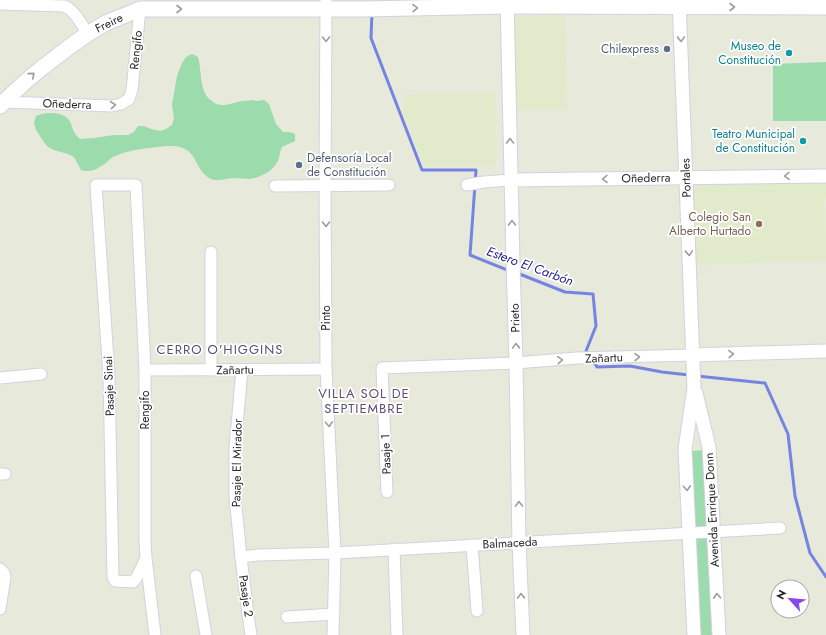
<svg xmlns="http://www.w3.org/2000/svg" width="826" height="635" font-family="Jost,sans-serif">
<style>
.education{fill:#e1eacb}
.green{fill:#9bdbac}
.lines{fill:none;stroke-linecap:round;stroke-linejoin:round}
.stream{stroke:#7584e3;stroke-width:3}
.minor-casing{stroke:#d6d0e0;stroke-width:13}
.tertiary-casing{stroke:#d6d0e0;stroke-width:15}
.secondary-casing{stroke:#d6d0e0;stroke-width:17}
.minor{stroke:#fff;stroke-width:11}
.tertiary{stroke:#fff;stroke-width:13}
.secondary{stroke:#fff;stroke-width:15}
.oneway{stroke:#9e9e9e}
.service-dot{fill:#5c6f8a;stroke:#fff;stroke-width:1.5}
.culture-dot{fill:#0f9aa8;stroke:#fff;stroke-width:1.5}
.education-dot{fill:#8d6e63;stroke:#fff;stroke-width:1.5}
.labels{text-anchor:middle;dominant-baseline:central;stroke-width:3.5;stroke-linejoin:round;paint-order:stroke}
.street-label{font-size:12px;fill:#282828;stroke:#fff}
.culture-label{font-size:12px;fill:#0d838f;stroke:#fff;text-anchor:end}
.service-label{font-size:12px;fill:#4e5e75;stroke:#fff;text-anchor:end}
.education-label{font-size:12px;fill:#785e54;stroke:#fff;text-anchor:end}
.water-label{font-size:13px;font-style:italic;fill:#181f8b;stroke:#fff}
.neighbourhood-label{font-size:13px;letter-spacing:1px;fill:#5d4d74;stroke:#fff}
</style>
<rect width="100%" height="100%" fill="#e7e9da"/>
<g class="education">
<path d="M565,15L567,109L516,110L512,16Z"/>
<path d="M495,93L496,166H424L403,110L406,94Z"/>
<path d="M826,181V198L824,199L826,260L696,265L692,183Z"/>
</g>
<g class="green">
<path d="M192,54L198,57C202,71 199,93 212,101C215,104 219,105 223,105C232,105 239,100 248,101L250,100L257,101L264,100L269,104L276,124L283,132H289L295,134V141L282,147C280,150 280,154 279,158C275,170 262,177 250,179C246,179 240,178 235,178C228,178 218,182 211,179C191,168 200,144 167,146C150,148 129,149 113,157C108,160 106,164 101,166C95,171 88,172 81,170L74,157L68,154L54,150L48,147L44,142L36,130L34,123L36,116C45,112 62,111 69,120C74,128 71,131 80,139L94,138L114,135H128L134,132L138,126H144L151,129L160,131L166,129L172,125L174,118L172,105L177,76L182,63L186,57Z"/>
<path d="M826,62V121H773V64Z"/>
<path d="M704,450L714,635H701L690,451Z"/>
</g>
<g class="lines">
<g class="stream">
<path d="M372,12L371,38L422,170H476L470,255L510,271"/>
<path d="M517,273L565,292L593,294L596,326L586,351L589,355"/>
<path d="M593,361L597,367L630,366L662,372L689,375"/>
<path d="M697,376L765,383L788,434L795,496L810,553L826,577"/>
</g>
<g class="minor-casing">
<g id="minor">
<path d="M326,0L325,185L326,369L335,553L333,635"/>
<path d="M0,4L64,6C75,10 81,24 88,34"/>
<path d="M4,102L112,106L121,104L129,99L132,90L140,9"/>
<path d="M467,185L484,182L511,180"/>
<path d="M275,186L389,185"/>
<path d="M211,252V370"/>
<path d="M145,370L326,369"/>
<path d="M242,370L235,447V497L241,557L248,615L251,635"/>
<path d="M0,378L41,374"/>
<path d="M0,474H5"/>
<path d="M387,492L382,368L516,363L576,358L693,355"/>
<path d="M472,545L477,611"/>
<path d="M394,549L397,635"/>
<path d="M241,557L258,555L335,553L780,528"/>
<path d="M146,558L137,577L133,582L115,581L113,577L109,375L96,185H136L145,370V541L146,558L155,635"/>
<path d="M0,569L4,573L5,577L0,609"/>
<path d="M196,576L206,635"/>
<path d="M287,617L334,614"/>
</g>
</g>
<g class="tertiary-casing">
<g id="tertiary">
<path d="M507,0L513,262L516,363L519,543L523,635"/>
<path d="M679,0L694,388L685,449L694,635"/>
<path d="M511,180L826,176"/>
<path d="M693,355L826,351"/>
<path d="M696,393L709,447L719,635"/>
</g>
</g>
<g class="secondary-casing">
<path id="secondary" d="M0,106C19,86 37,71 60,54C74,43 89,32 106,23C117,18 129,14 140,9H365L507,6L826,7"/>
</g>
<use href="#minor" class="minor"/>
<use href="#tertiary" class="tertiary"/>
<use href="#secondary" class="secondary"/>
</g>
<defs><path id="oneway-chevron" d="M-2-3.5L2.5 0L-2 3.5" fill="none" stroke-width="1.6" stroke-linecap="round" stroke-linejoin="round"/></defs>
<g class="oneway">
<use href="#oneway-chevron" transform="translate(732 7)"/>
<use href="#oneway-chevron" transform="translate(415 8) rotate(-1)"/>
<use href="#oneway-chevron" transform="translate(179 9)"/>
<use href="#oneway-chevron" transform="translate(326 39) rotate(90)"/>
<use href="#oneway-chevron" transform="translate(681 39) rotate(88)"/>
<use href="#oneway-chevron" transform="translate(32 75) rotate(-40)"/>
<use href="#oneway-chevron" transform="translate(113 105) rotate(-6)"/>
<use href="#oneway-chevron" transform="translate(510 141) rotate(-91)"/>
<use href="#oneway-chevron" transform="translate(787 176) rotate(179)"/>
<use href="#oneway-chevron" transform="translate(605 179) rotate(179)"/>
<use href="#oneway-chevron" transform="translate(512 223) rotate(-91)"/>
<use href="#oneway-chevron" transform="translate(326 224) rotate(90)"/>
<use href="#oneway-chevron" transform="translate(689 253) rotate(88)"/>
<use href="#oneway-chevron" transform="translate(516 346) rotate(-92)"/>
<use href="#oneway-chevron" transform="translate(731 354) rotate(-2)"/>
<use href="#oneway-chevron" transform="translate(637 357) rotate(-2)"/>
<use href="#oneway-chevron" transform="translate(560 360) rotate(-4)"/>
<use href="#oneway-chevron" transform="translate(329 424) rotate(87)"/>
<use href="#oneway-chevron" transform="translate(687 488) rotate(87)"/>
<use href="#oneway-chevron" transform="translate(519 504) rotate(-91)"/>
<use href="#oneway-chevron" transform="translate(521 596) rotate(-92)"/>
<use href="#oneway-chevron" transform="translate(717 596) rotate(-93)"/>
</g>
<g class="service-dot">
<circle cx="667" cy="49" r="4"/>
<circle cx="299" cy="165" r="4"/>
</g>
<g class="culture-dot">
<circle cx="789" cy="53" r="4"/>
<circle cx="803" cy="141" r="4"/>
</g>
<circle class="education-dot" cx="759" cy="224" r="4"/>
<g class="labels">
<g class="street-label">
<text transform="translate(109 23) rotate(-26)">Freire</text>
<text transform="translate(136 50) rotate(-84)">Rengifo</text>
<text transform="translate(67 104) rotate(2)">Oñederra</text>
<text transform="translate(646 178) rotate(-1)">Oñederra</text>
<text transform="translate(686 178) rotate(-92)">Portales</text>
<text transform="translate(326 318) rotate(-90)">Pinto</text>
<text transform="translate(515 318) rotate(-92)">Prieto</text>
<text transform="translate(604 358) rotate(-2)">Zañartu</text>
<text transform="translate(235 370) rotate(-1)">Zañartu</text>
<text transform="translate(109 386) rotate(-92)">Pasaje Sinai</text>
<text transform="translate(145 410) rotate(-90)">Rengifo</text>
<text transform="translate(386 454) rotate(-92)">Pasaje 1</text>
<text transform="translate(237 463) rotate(-89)">Pasaje El Mirador</text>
<text transform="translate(712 510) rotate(-93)">Avenida Enrique Donn</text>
<text transform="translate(510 543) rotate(-3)">Balmaceda</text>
<text transform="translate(246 596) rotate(82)">Pasaje 2</text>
</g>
<g class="culture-label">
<text x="781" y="46">Museo de<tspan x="781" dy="14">Constitución</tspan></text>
<text x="795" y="134">Teatro Municipal<tspan x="795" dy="14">de Constitución</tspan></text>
</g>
<g class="service-label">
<text x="659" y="49">Chilexpress</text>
<text x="307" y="158" text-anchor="start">Defensoría Local<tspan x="307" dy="14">de Constitución</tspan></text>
</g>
<g class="education-label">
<text x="751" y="217">Colegio San<tspan x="751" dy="14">Alberto Hurtado</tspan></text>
</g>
<g class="water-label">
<text transform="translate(530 266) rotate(20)">Estero El Carbón</text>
</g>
<g class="neighbourhood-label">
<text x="220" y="349">CERRO O'HIGGINS</text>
<text x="364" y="393">VILLA SOL DE<tspan x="364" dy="15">SEPTIEMBRE</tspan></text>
</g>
</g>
<g transform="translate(790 599) rotate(297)"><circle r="19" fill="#ffffff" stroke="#a9a9a9"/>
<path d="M0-3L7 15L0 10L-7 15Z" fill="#8a47e9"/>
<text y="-6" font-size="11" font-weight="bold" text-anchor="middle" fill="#282828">N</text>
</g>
</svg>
